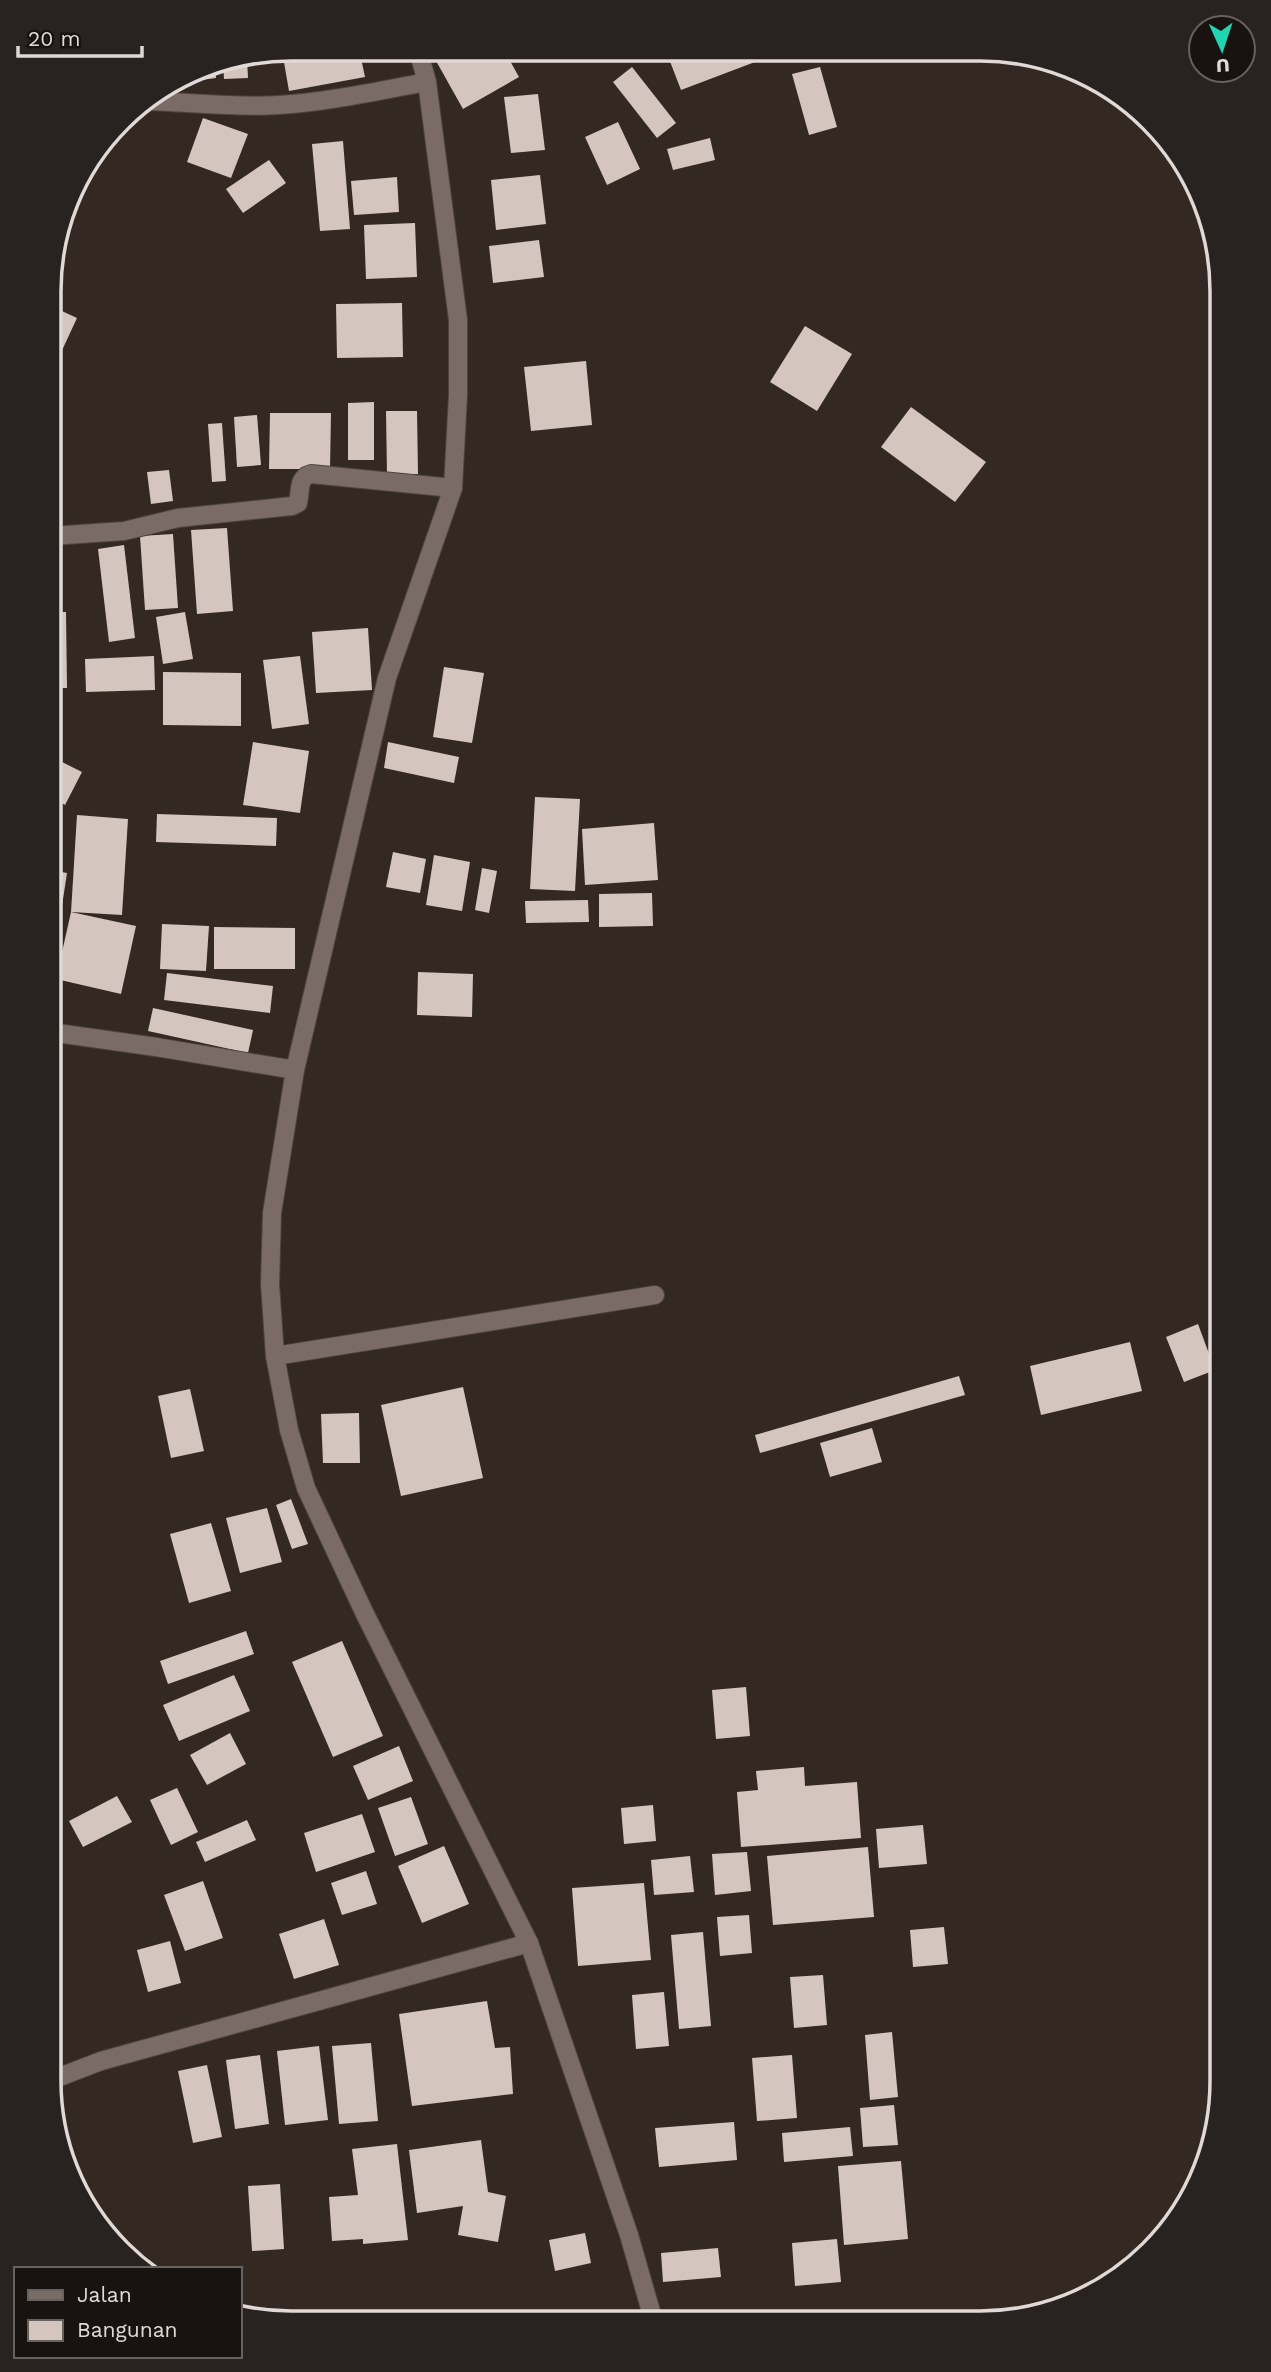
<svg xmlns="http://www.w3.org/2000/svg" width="1271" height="2372" font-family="'Work Sans',sans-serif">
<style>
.building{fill:#d5c5bf}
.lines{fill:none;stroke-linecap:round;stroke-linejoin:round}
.service-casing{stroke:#4e4541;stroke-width:20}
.minor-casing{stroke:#4e4541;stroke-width:20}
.service{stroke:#7a6b66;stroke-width:18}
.minor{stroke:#7a6b66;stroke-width:18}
.rim{fill:none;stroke:#e1d9d6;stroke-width:3.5}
</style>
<rect width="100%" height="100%" fill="#342823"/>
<g class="building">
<path d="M291,49H359L365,77L289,91L282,51Z"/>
<path d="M436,50H504L519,77L463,109L431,52Z"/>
<path d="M666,51L751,52L755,62L681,90Z"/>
<path d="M247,58L248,78L224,79L223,62Z"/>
<path d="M215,64L216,78L180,83V79L199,67Z"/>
<path d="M632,67L676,123L657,138L613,82Z"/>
<path d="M820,67L837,127L809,135L792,74Z"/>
<path d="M538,94L545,150L511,153L504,97Z"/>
<path d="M203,118L248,134L231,178L187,162Z"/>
<path d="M618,122L640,169L607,185L585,137Z"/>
<path d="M710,138L715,160L673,170L667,149Z"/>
<path d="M343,141L350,229L320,231L312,144Z"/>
<path d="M269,160L286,183L243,213L226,189Z"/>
<path d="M540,175L546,224L496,230L491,180Z"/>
<path d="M397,177L399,212L354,215L351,181Z"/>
<path d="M415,223L417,277L366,279L364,225Z"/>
<path d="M539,240L544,277L493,283L489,246Z"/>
<path d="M402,303L403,357L337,358L336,304Z"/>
<path d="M51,306L77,318L58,359L51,356Z"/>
<path d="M805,326L852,354L817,411L770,382Z"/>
<path d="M586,361L592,425L531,431L524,367Z"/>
<path d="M374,402V460H348V403Z"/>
<path d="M911,407L986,462L955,502L881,447Z"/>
<path d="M386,411H417L418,474L387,475Z"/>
<path d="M270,413H331L330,469H269Z"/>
<path d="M257,415L261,465L237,467L234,417Z"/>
<path d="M222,423L226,481L212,482L208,424Z"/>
<path d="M169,470L173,501L151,504L147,472Z"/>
<path d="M227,528L233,611L197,614L191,530Z"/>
<path d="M173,534L178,608L145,610L140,536Z"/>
<path d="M124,545L135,638L109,642L98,549Z"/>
<path d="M51,612H66L67,688H51Z"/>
<path d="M185,612L193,659L163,664L156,617Z"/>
<path d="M368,628L372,690L316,693L312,632Z"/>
<path d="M154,656L155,690L86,692L85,659Z"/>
<path d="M300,656L309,724L272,729L263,660Z"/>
<path d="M444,667L484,673L472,743L433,737Z"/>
<path d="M163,672L241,673V726L163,725Z"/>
<path d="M253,742L309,751L300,813L243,805Z"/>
<path d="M388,742L459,757L454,783L384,768Z"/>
<path d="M50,756L82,772L65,805L50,797Z"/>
<path d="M535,797L580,799L575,891L530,889Z"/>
<path d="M157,814L277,818L276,846L156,842Z"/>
<path d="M77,815L128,819L122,915L71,912Z"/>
<path d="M654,823L658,880L585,885L582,829Z"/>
<path d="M393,852L426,859L420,893L386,887Z"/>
<path d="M434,855L470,862L462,911L426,905Z"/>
<path d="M482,868L497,871L489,913L475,910Z"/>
<path d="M50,870L67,873L56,945L50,944Z"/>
<path d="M652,893L653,926L599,927V894Z"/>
<path d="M588,900L589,922L526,923L525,901Z"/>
<path d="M71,912L136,926L121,994L56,979Z"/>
<path d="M162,924L209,926L206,971L160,969Z"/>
<path d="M214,927L295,928V969H214Z"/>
<path d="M418,972L473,974L472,1017L417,1015Z"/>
<path d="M167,973L273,986L270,1013L164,1000Z"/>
<path d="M153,1008L253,1030L248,1053L148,1031Z"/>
<path d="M1198,1324L1215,1370L1184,1382L1166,1337Z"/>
<path d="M1130,1342L1142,1391L1041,1415L1030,1366Z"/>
<path d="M959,1376L965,1395L760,1453L755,1435Z"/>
<path d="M463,1387L483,1478L401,1496L381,1405Z"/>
<path d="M190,1389L204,1451L171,1458L158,1396Z"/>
<path d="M359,1413L360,1463H323L321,1414Z"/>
<path d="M872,1428L882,1462L830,1477L820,1443Z"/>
<path d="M291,1499L308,1544L292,1549L276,1505Z"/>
<path d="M267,1508L282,1562L240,1573L226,1518Z"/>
<path d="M211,1523L231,1591L189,1603L170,1534Z"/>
<path d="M246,1631L254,1654L168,1684L160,1661Z"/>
<path d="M342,1641L383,1736L333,1757L292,1662Z"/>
<path d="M234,1675L250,1711L179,1741L163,1705Z"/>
<path d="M746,1687L750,1736L716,1739L712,1690Z"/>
<path d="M230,1733L246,1764L207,1785L190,1755Z"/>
<path d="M399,1746L413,1781L368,1800L353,1766Z"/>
<path d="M804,1767L805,1786L857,1782L861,1838L741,1847L737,1792L758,1790L756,1771Z"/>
<path d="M177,1788L198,1832L171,1845L150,1800Z"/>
<path d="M117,1796L132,1822L83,1847L69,1821Z"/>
<path d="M411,1797L428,1844L395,1856L378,1808Z"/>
<path d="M653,1805L656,1841L624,1844L621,1808Z"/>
<path d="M362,1814L375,1852L316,1872L304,1833Z"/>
<path d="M247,1820L256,1840L205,1862L196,1842Z"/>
<path d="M923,1825L927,1864L879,1868L876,1829Z"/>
<path d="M444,1846L469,1904L422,1923L398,1866Z"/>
<path d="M868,1847L874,1917L773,1925L767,1856Z"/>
<path d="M747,1852L751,1891L715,1895L712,1854Z"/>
<path d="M690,1856L694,1892L654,1895L651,1860Z"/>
<path d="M366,1871L377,1904L342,1915L331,1883Z"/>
<path d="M203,1881L223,1938L185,1951L164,1895Z"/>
<path d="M644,1883L651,1960L578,1966L572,1888Z"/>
<path d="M749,1915L752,1953L720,1956L717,1917Z"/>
<path d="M324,1919L339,1965L294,1979L279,1934Z"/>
<path d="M944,1927L948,1964L913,1967L910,1930Z"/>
<path d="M703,1932L711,2026L679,2029L671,1935Z"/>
<path d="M170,1941L181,1983L148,1992L137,1950Z"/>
<path d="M823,1975L827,2025L794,2028L790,1977Z"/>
<path d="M664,1992L669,2046L636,2049L632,1995Z"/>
<path d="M487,2001L495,2048L510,2047L513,2094L412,2106L399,2014Z"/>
<path d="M892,2032L898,2097L870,2100L865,2035Z"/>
<path d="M371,2043L378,2121L339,2124L332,2046Z"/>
<path d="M319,2046L328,2120L285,2125L277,2051Z"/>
<path d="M260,2055L269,2124L235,2129L226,2060Z"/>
<path d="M792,2055L797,2118L757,2121L752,2058Z"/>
<path d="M207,2065L222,2137L193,2143L178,2071Z"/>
<path d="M894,2105L898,2145L863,2147L860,2108Z"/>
<path d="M734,2122L737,2160L659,2167L655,2128Z"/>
<path d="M850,2127L853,2156L784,2162L782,2133Z"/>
<path d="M481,2140L488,2192L506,2196L498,2242L458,2235L463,2206L417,2213L409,2150Z"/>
<path d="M397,2144L408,2240L363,2244V2239L332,2241L329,2197L358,2195L352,2149Z"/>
<path d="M901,2161L908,2239L844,2245L838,2166Z"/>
<path d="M280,2184L284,2249L252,2251L248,2186Z"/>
<path d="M585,2233L591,2263L555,2271L549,2240Z"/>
<path d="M837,2239L841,2282L795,2286L792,2243Z"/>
<path d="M718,2248L721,2277L663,2282L661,2253Z"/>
<path d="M598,2314L599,2322H556V2320Z"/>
</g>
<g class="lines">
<g class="service-casing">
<path id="service" d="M275,1356L655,1295"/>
</g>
<g class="minor-casing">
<g id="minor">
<path d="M418,50L427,82L458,320V395L453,488L387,678L295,1070L272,1213L270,1284L275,1356L289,1430L306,1488L364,1612L529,1943L629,2235L654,2322"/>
<path d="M145,101C189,102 234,108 279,105C328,102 377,91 427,82"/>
<path d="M51,536L124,531L178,518L292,506L298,503C301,491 297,478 311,474L453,488"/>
<path d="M50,1032L156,1047L295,1070"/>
<path d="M49,2081L101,2061L529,1943"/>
</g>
</g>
<use href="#service" class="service"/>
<use href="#minor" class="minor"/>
</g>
<path d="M0 0H1271V2372H0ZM291 61H980A230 230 0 0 1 1210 291V2081A230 230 0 0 1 980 2311H291A230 230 0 0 1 61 2081V291A230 230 0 0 1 291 61Z" fill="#282220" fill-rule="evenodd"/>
<path class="rim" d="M291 61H980A230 230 0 0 1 1210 291V2081A230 230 0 0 1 980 2311H291A230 230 0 0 1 61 2081V291A230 230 0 0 1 291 61Z"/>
<rect x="14" y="2267" width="228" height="91" fill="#181210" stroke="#68625f" stroke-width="2"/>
<rect x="28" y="2290" width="35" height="10" fill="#7a6b66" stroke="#68625f" stroke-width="2"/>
<text x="77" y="2302" font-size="21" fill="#e1d9d6">Jalan</text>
<rect x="28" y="2320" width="35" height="21" fill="#d5c5bf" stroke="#68625f" stroke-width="2"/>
<text x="77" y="2337" font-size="21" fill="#e1d9d6">Bangunan</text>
<g transform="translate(1222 49) rotate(177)"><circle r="33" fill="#181210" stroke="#68625f" stroke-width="2"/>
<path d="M0-5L12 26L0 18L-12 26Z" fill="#20d5b0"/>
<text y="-10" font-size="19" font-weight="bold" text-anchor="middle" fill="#e1d9d6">U</text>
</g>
<path d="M18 46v10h124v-10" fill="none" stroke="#e1d9d6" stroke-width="3.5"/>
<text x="28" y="46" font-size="21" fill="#e1d9d6" stroke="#181210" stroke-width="5" paint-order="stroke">20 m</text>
</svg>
